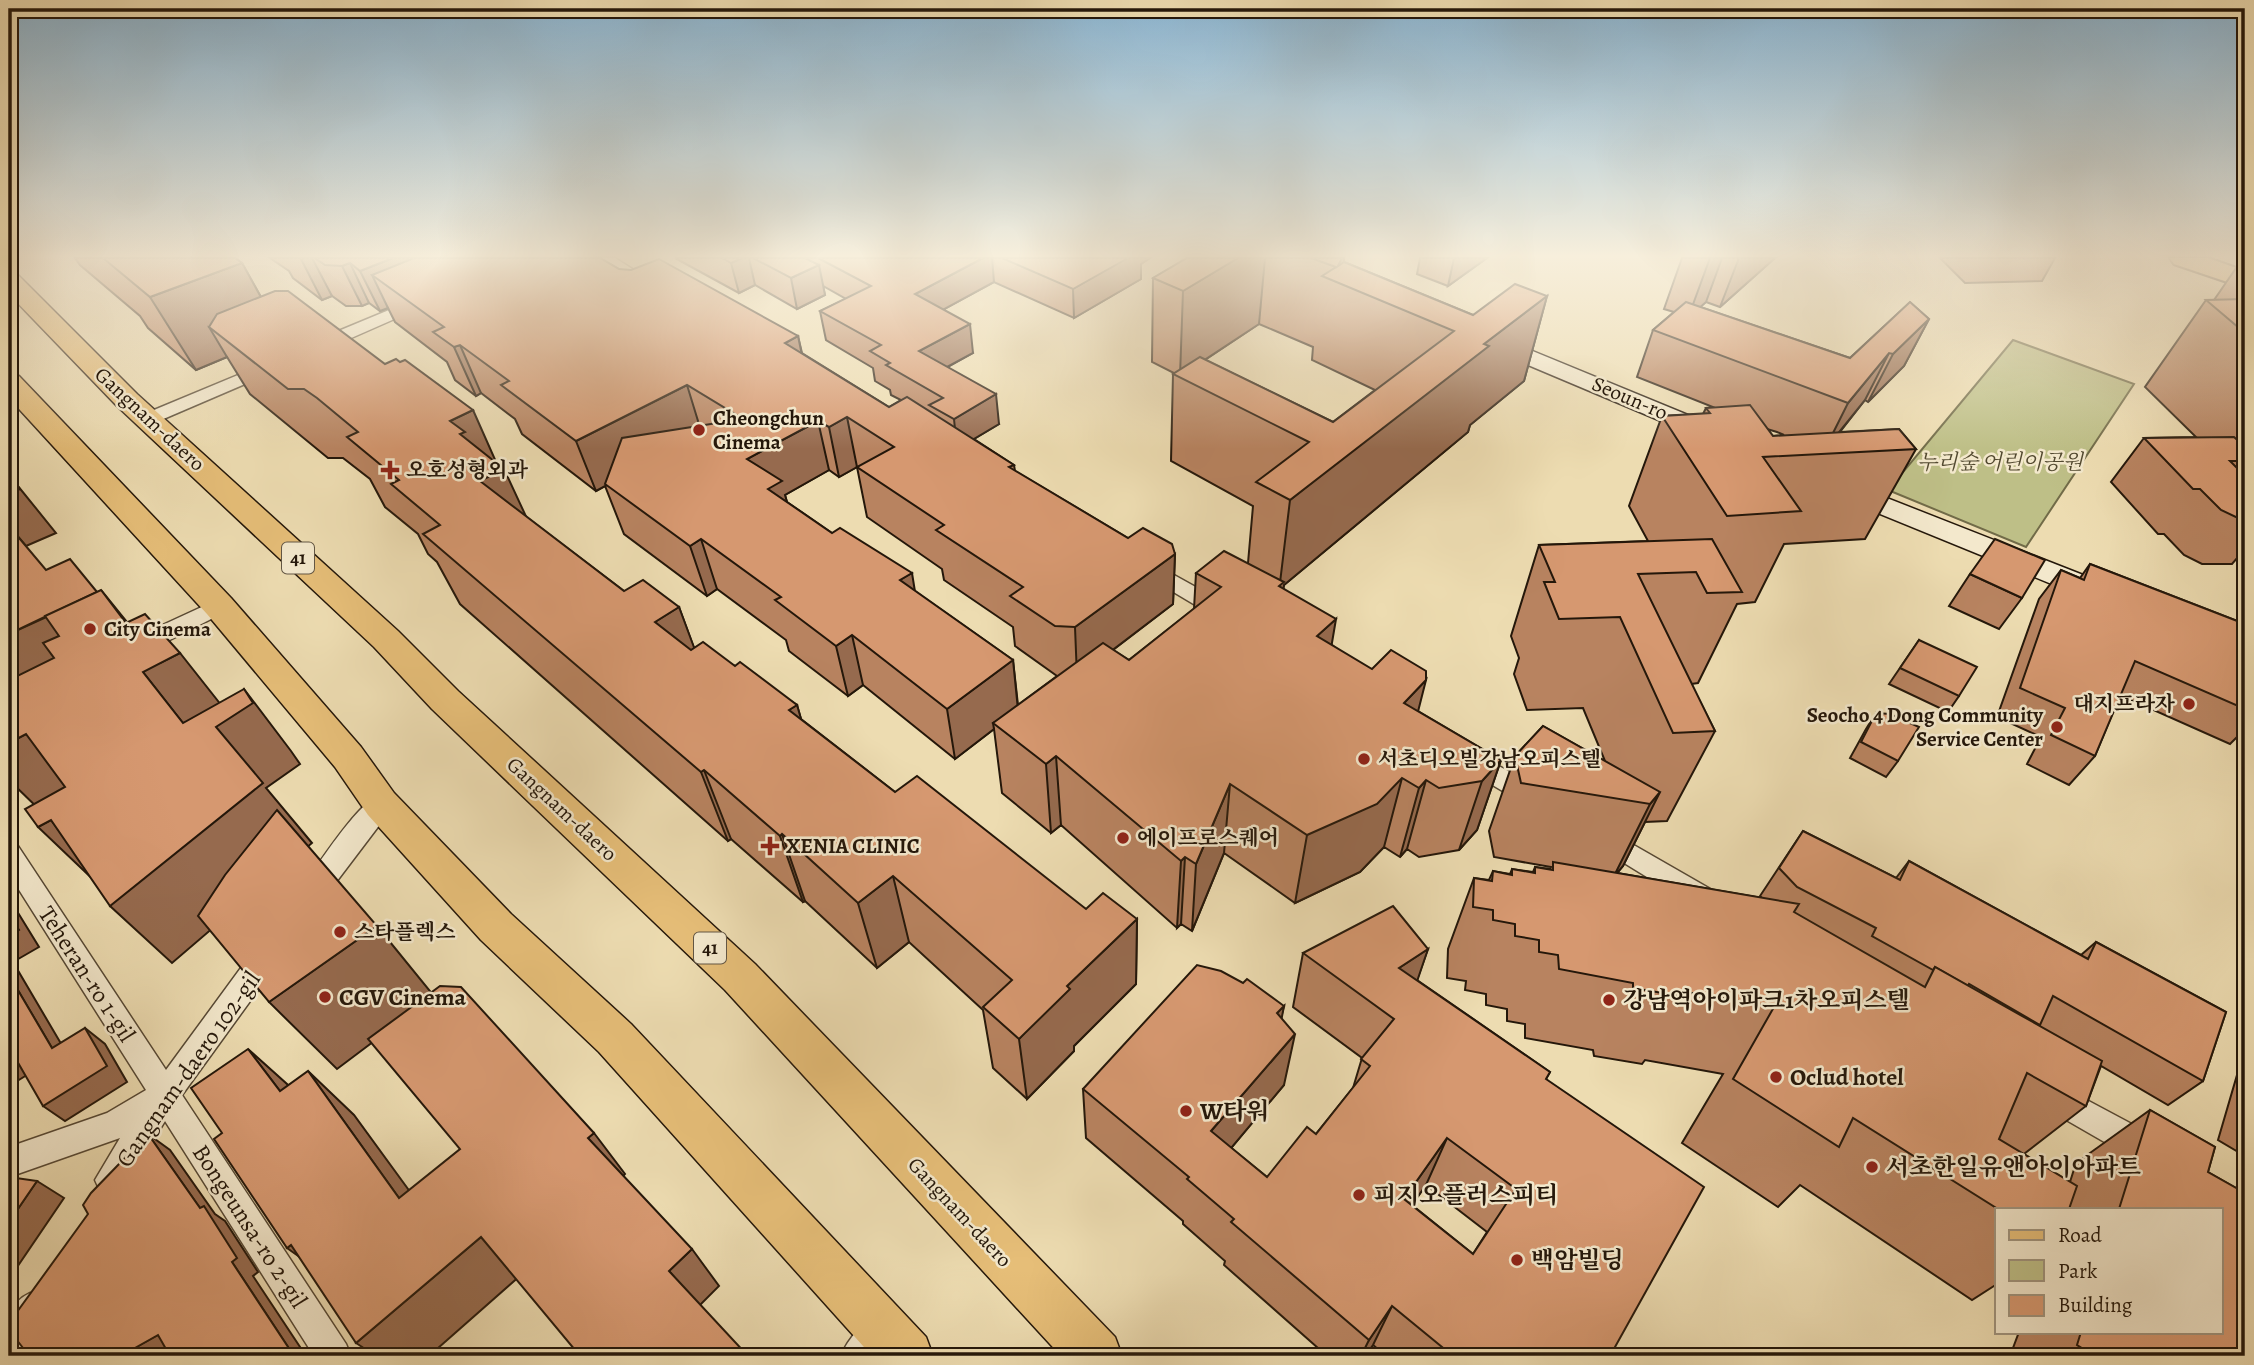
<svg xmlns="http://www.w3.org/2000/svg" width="2254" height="1365" font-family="Alegreya,'Noto Serif KR',serif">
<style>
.green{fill:#bebf87;stroke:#716b48;stroke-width:2}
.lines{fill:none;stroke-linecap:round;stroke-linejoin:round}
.street-casing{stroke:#564834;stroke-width:3}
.secondary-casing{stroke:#24170a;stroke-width:3}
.primary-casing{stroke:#24170a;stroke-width:3}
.highway-casing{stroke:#24170a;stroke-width:4}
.street{fill:#f3e8cc;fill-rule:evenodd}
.secondary{fill:#f3e8cc;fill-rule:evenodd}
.primary{fill:#e6be78;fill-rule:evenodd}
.highway{fill:#e6be78;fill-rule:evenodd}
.wall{fill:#b88360;stroke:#24170a;stroke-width:2;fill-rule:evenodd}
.shaded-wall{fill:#966a4e;stroke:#24170a;stroke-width:2}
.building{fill:#d69870;stroke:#24170a;stroke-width:2;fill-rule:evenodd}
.poi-dot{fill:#8f2418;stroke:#f3e8cc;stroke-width:2.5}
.labels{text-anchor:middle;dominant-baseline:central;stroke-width:5;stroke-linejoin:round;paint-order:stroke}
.shield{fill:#f3e8cc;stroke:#625644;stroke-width:2}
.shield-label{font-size:19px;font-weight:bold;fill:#24170a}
.street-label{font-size:21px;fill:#24170a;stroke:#f3e8cc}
.poi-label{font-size:21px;font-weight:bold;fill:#24170a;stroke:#f3e8cc;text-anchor:start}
.park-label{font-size:21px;font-style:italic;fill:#524930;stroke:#f3e8cc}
.near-street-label{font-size:24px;fill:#24170a;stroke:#f3e8cc}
.near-poi-label{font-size:24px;font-weight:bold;fill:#24170a;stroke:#f3e8cc;text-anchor:start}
</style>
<rect width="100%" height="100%" fill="#eddcb1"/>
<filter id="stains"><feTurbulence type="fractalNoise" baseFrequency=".00286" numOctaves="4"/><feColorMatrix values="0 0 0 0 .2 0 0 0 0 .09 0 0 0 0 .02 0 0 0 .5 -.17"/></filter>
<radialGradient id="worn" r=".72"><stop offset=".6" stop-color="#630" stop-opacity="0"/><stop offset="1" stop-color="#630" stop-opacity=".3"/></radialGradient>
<path class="green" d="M2013,340L2134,384L2026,547L1888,490Z"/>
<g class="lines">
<g class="street-casing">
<g id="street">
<path d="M596,258H615L656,284L654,287H642Z"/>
<path d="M418,298L424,300L426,303L424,306L324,350L318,351L309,346L312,342Z"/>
<path d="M267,363L273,364L276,368L273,372L154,423L148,424L139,419L142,415Z"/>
<path d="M1147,560L1228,605L1231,610L1228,615L1220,617L1212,615L1140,572L1137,567L1140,562Z"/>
<path d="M219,599L227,601L230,606L227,611L144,653L136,655L128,653L125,647L128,641Z"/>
<path d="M1471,751L1541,789L1544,796L1541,803L1532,806L1523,803L1462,767L1459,760L1462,753Z"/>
<path d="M381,794L390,797L393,804L390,811L321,902L312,905L303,902L299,894L303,886C318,865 359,801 381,794Z"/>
<path d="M1604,828L1712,890L1716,898L1712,906L1703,909L1694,906L1595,845L1591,838L1595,831Z"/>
<path d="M9,843L18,846L166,1070L257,946L267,943L277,946L281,955L277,964L182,1095L346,1344L351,1356H314L165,1121L122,1191L111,1196L100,1191L95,1180L120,1138L9,1177V1147L107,1113L146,1090L9,874Z"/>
<path d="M2053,1082L2156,1137L2160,1148L2156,1159L2145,1163L2134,1159L2042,1106L2038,1096L2042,1086Z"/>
<path d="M30,1293L42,1298L47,1310L21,1355L9,1356C9,1331 3,1305 30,1293Z"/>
<path d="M882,1313L894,1318L899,1330L894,1342L881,1356H841C848,1338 864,1321 882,1313Z"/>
</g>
</g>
<g class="secondary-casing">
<g id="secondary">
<path d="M1491,334L1717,427L1721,432L1717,437L1708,440L1699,437L1483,346L1479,341L1483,336Z"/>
<path d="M1846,482L2106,584L2111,591L2106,598L2096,601L2086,598L1836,496L1833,490L1836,484Z"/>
</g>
</g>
<g class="primary-casing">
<g id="primary">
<path d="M9,273L18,275L137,394L398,631L458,691L755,964L1115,1337L1122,1356H1061L725,990L432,709L374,647L117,406L9,294Z"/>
<path d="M9,374L19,376L231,598L361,747L394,793L511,914L631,1024L926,1337L933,1356H872L599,1052L481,940L368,815L335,767L207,614L9,398Z"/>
</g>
</g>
<g class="highway-casing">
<path id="highway" d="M2170,258H2208L2245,271V288L2174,264Z"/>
</g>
<use href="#street" class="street"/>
<use href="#secondary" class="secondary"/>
<use href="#primary" class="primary"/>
<use href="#highway" class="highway"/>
</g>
<g class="wall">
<path d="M75,258H235L242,263L261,297L497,463L525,516L624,591L679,607L694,648L735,666L797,705L801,719L895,792L1086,909L1137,919L1136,984L1074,1046V1051L1027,1099L993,1068L983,1010L909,942L877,968L805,901L803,902L731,839L728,841L460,604L437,562L428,554L418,534L385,507L370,479L343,458H328L250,394L227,357L196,370L148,328L140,316L80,265Z"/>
<path d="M270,258H600L619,269L798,336L802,353L889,407L901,400L891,395L890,390L875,381L873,368L826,340L820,311L846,299L823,286L825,295L797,309L755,285L739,293L675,258H805L808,259L807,258H1150L1141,264V279L1074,318L994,282L944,309L973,353L948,367L999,424L974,439L1014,465L1015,471L1128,538L1175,554L1173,604L1113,650L1129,660L1194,609L1196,573L1248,563L1253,506L1171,461L1173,374L1174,373L1152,362L1153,278L1187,258H1344V262L1473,315L1547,296L1524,381L1470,425L1468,432L1284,585L1283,588L1332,645L1418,711L1501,760L1477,830L1459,850L1419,857L1407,849L1400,857L1384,847L1360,872L1295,903L1224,853L1192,931L1181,924L1177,928L1061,825L1051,833L1002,793L994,729L955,759L863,685L848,696L789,651L786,640L717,589L707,596L624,534L605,486L596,491L522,434L515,419L481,393L476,396L455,380L447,362L395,322L388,308L380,311L369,303L362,306H346L332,296L322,300L293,278L289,271ZM1259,324L1313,347L1312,360L1375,390L1333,422L1205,360ZM857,467L867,517L942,569L944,580L1013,627L1015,646L1057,676L1018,705L1013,660L832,533L787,502L785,495L829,470L839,477Z"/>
<path d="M1420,258H1487L1448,286L1417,274Z"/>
<path d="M1682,258H1775L1720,307L1706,302L1700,307L1850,358L1910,302L1929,319L1904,366L1868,402L1865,400L1840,432L1899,429L1916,449L1865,539L1784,544L1755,602L1737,604L1698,683L1691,684L1715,731L1667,821L1645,822L1623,866L1617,873L1762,898L1760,896L1803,831L1896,878L1909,861L2081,955L2096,942L2226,1012L2203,1081L2168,1105L2101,1066L2086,1106L2024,1154L2070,1182L2076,1163L2150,1110L2215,1147L2208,1172L2245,1193V1356H2010L2019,1332H2221V1209H1997V1284L1972,1300L1800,1185L1778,1207L1682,1143L1723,1074L1645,1060L1642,1064L1594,1056L1593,1050L1525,1038V1024L1507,1021V1009L1486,1005V994L1465,990L1466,981L1447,978L1448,949L1474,878L1489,880L1493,871L1510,874L1512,869L1533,872L1535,867L1550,869L1551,867L1494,857L1489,831L1515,756L1543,726L1605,761L1583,708L1527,710L1514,674L1519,658L1511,636L1539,545L1648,541L1629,506L1662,416L1703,414L1706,408L1713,407L1637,377L1653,330L1674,312L1664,309ZM1767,429L1777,432L1784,435L1773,436Z"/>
<path d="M1940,258H2055L2042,281L1965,283Z"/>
<path d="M2243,258H2245V549L2232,564H2202L2184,555L2164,534H2158L2111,482L2144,438L2196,437L2145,387L2206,300H2214Z"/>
<path d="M2090,564L2245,624V729L2230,744L2120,695L2095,756L2069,785L2027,764L2041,737L1997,717L2039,599L2061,570L2080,578Z"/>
<path d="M1970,574L2022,598L1999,629L1949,606Z"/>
<path d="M1919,640L1959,696L1948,712L1889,684Z"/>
<path d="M1876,713L1898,761L1886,777L1850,758L1866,729Z"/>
<path d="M1428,949L1417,980L1550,1072L1546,1079L1610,1356H1386L1373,1345L1365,1356H1327L1224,1265L1225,1261L1183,1224V1221L1086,1138L1083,1089L1284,1006L1281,1018L1284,1085L1231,1148L1267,1177L1316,1134L1353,1088L1362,1058L1293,1007L1303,953ZM1426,1185L1487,1232L1473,1254L1412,1205Z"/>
<path d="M2245,1056V1156L2218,1140L2242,1058Z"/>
</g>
<g class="shaded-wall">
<path d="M304,258H312L332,296L322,300L301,259Z"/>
<path d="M393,258H509L372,275L388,308L380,311L360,271Z"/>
<path d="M742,258H749L755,285L739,293L731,263Z"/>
<path d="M983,258H992L994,282L919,323L915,294Z"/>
<path d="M1126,258H1150L1141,264V279L1074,318L1073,289Z"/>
<path d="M1238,258H1265L1259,324L1180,376L1183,291Z"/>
<path d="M1454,258H1487L1448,286Z"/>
<path d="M1710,258H1722L1706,302L1688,318Z"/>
<path d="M1739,258H1775L1720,307Z"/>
<path d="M242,263L282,335L209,327L227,357L196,370L150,297Z"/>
<path d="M350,263L369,303L362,306L342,266Z"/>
<path d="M819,265L825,295L797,309L791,278Z"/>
<path d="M1547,296L1524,381L1470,425L1468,432L1284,585L1275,654L1271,657L1290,500L1484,344Z"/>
<path d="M1929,319L1904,366L1868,402L1893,354Z"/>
<path d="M970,324L973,353L923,380L919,351Z"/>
<path d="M798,336L808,384L785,343Z"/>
<path d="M460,345L481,393L476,396L454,347Z"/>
<path d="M1889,353L1865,400L1824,451L1848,403Z"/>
<path d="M687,385L702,434L596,491L576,441Z"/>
<path d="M996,394L999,424L957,449L954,419Z"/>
<path d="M473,410L500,471L504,469L536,538L483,490L450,421Z"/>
<path d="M847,417L857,467L839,477L829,427Z"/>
<path d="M818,421L829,470L785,495L795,531L747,459Z"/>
<path d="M9,475L56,533L26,546L9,526Z"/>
<path d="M701,539L717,589L707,596L690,546Z"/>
<path d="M1175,554L1173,604L1077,677L1075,627Z"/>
<path d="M912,573L920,623L900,580Z"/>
<path d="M101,590L160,663L180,653L229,715L183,723L143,672L126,623Z"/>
<path d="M99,593L135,637L9,693V634Z"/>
<path d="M679,607L705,677L655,622Z"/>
<path d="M1336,619L1324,690L1317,636Z"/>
<path d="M852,635L863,685L848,696L836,646Z"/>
<path d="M1013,660L1018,710L993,723L994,729L955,759L947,709Z"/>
<path d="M1426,680L1408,751L1404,703Z"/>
<path d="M244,689L291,751L300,764L266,788L312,843L172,963L110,906L216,727Z"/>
<path d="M797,705L817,774L789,710Z"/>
<path d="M26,734L87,795L47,817L9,780V743Z"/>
<path d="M1056,756L1061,825L1051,833L1046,764Z"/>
<path d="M1501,760L1477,830L1459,850L1482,781Z"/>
<path d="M704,770L731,839L728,841L701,772Z"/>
<path d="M1402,778L1384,847L1360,872L1295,903L1307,835Z"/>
<path d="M1426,780L1407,849L1400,857L1419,788Z"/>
<path d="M1230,784L1224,853L1192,931L1196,864Z"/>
<path d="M1660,792L1623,866L1613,878L1650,804Z"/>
<path d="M51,820L101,887L38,827Z"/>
<path d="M782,834L805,901L803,902L780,836Z"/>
<path d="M1185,857L1181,924L1177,928L1181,861Z"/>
<path d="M893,876L909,942L877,968L858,903Z"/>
<path d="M9,887L16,901L12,903L39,947L13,962L73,1064L52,1048L9,975Z"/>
<path d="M1137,919L1136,984L1074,1046V1051L1027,1099L1019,1039L1067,986Z"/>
<path d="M377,926L434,996L337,1069L269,1002Z"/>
<path d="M1428,949L1410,1002L1399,968Z"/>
<path d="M1284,1006L1274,1058L1277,1013Z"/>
<path d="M85,1028L105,1044L127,1082L65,1121L43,1106Z"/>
<path d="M1295,1034L1284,1085L1206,1178L1211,1131Z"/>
<path d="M248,1049L297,1093L280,1091Z"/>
<path d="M13,1054L35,1070L9,1086V1057Z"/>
<path d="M308,1071L354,1115L443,1237L399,1198Z"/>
<path d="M594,1133L625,1174L620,1180L588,1138Z"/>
<path d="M148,1134L170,1150L215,1214L225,1221L258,1272L253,1276L306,1356H294L232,1262L200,1208Z"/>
<path d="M1447,1138L1426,1185L1385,1243L1404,1199Z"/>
<path d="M37,1181L64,1198L9,1279V1222Z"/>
<path d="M481,1237L521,1275L429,1356H376L356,1343Z"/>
<path d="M291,1245L339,1285L287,1248Z"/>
<path d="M692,1249L719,1286L698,1307L669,1271Z"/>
<path d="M1392,1306L1373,1345L1365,1356H1361L1369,1340Z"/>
<path d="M158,1335L182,1348L167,1356H128L126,1353Z"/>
</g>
<g class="building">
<path d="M103,258H235L242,263L150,297Z"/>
<path d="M315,258H393L360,271L350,263L342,266L325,265Z"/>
<path d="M414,258H600L619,269L631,270L659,259L798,336L785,343L889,407L907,397L1014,465L1009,467L1128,538L1143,528L1172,544L1175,554L1075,627L1055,626L1010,596L1023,587L936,530L944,525L857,467L894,447L847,417L829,427L818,421L747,459L782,481L768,489L832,533L840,528L912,573L900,580L1013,660L947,709L852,635L836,646L775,600L781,597L701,539L690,546L605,484L622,438L743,419L687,385L576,441L501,385L509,381L460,345L454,347L433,332L444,327L372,275Z"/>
<path d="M722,258H742L731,263Z"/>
<path d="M753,258H805L819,265L791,278Z"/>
<path d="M818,258H983L915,294L970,324L919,351L996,394L954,419L929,405L943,398L886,365L890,363L870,351L881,345L820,311L871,286Z"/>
<path d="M1002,258H1128L1073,289Z"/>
<path d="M1187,258H1238L1183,291L1153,278Z"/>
<path d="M1311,258H1342L1338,266L1344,262L1473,315L1515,284L1547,296L1484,344L1489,346L1290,500L1256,482L1309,442L1173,374L1200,357L1333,422L1454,331L1322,276L1336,267Z"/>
<path d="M275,291H288L385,364L396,359L400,362L405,360L473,410L450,421L465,432L460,434L504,469L480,481L624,591L643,580L679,607L655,622L691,650L703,642L735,666L740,662L797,705L789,710L895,792L917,776L1086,909L1103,893L1137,919L1067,986L1070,989L1019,1039L983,1007L1012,980L893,876L858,903L782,834L780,836L704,770L701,772L423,534L440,525L391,484L399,480L347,437L358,432L317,398L304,389H288L209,327L217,314Z"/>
<path d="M2245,299V333L2206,300Z"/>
<path d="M1686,302L1850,358L1910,302L1929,319L1893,354L1889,353L1848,403L1653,330Z"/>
<path d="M1750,405L1773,436L1899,429L1916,449L1763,457L1801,511L1727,516L1662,416L1710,413L1706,408Z"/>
<path d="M2234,437L2245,447V461H2230L2245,476V519H2240L2221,510L2200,489H2193L2144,438Z"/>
<path d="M9,475L20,489L9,494Z"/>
<path d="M9,526L46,570L70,559L97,592L9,634Z"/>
<path d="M1712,539L1742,592L1707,593L1696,572L1638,574L1715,731L1673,733L1620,617L1559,619L1544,582H1555L1539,545Z"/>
<path d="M1995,539L2045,560L2022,598L1970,574Z"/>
<path d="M1224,551L1284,582L1279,586L1336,619L1317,636L1372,669L1391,650L1426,671V680L1404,703L1501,760L1482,781L1439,788L1426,780L1419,788L1402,778L1377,804L1307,835L1230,784L1196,864L1185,857L1181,861L1056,756L1046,764L993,723L1103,643L1129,660L1221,587L1196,573Z"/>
<path d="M2090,564L2245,624V709L2135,661L2095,756L2051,735L2065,708L2020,688L2061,570L2084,580Z"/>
<path d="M101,590L126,623L145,614L180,653L143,672L183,723L244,689L253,703L216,727L263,783L110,906L51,820L38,827L25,809L65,787L26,734L9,743V680L54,658L43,643L59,636L45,616Z"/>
<path d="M1919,640L1977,667L1959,696L1900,668Z"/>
<path d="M1876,713L1890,714L1919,727L1898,761L1861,742Z"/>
<path d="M1543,726L1660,792L1650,804L1521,783L1515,756Z"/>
<path d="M277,810L377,926L269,1002L198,916L225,875Z"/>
<path d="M1803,831L1900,880L1909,861L2088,959L2096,942L2226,1012L2203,1081L2053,996L2040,1025L1969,984L1968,986L1935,967L1933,970L1872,936L1876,928L1797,887L1779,868Z"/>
<path d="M1553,862L1799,904L1794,912L1925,987L1935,967L2102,1061L2086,1106L2027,1073L1999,1139L2077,1186L2069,1209H1998L1853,1118L1839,1147L1733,1079L1774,1007L1686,992V997L1633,988V983L1559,969L1558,955L1539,952V940L1515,936V924L1493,920V910L1473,907L1474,878L1492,881L1493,871L1512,875V869L1535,873V867L1553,870Z"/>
<path d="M1393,906L1428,949L1399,968L1550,1072L1546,1079L1704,1187L1610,1356H1453L1392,1306L1369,1340L1231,1222L1234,1219L1187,1179L1189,1177L1083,1089L1197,965L1221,971L1243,983L1247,979L1284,1006L1277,1013L1295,1034L1211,1131L1267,1177L1307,1127L1316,1134L1370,1066L1361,1059L1394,1019L1303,953ZM1447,1138L1516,1189L1473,1254L1404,1199Z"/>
<path d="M9,914L19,930L9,936Z"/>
<path d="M9,975L52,1048L85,1028L107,1066L43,1106L13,1054L9,1057Z"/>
<path d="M440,986L461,987L594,1133L588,1138L692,1249L669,1271L748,1356H580L481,1237L356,1343L291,1245L287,1248L214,1139L222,1133L191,1088L248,1049L280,1091L308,1071L399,1198L460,1149L368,1039Z"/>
<path d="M2150,1110L2215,1147L2208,1172L2245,1193V1356H2095L2077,1345L2081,1332H2221V1209H2119Z"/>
<path d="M148,1134L200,1208L204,1206L237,1258L232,1262L294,1356H170L158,1335L126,1353L128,1356H27L23,1348L9,1330V1323L88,1214L83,1205L91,1193Z"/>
<path d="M9,1177L37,1181L9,1222Z"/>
</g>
<linearGradient id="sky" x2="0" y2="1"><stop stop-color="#8ab6d4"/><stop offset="0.57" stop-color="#f7efdc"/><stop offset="1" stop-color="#f7efdc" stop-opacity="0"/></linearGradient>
<rect width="2254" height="449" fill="url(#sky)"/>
<g class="poi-dot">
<circle cx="699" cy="430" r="7"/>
<path d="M386.5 459.5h7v7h7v7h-7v7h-7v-7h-7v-7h7z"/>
<circle cx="90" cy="629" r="7"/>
<circle cx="2189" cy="704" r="7"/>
<circle cx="2057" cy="727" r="7"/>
<circle cx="1364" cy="759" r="7"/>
<circle cx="1123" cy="838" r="7"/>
<path d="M766.5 835.5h7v7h7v7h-7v7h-7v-7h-7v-7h7z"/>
<circle cx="340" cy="932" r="7"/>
<circle cx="325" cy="997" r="7"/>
<circle cx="1609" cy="1000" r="7"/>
<circle cx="1776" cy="1077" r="7"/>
<circle cx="1186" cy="1111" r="7"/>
<circle cx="1872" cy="1167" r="7"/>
<circle cx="1359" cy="1195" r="7"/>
<circle cx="1517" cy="1260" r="7"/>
</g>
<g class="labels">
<g class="shield">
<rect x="282" y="542.5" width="32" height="31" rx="5"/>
<rect x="694" y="932.5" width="32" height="31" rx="5"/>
</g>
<g class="shield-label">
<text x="298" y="558">41</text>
<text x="710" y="948">41</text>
</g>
<g class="street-label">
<text transform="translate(1630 398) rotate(23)">Seoun-ro</text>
<text transform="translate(150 419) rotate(43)">Gangnam-daero</text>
<text transform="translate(562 809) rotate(43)">Gangnam-daero</text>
<text transform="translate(960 1212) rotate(47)">Gangnam-daero</text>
</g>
<g class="poi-label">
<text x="713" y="418">Cheongchun<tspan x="713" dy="24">Cinema</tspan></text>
<text x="406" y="470">오호성형외과</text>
<text x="104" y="629">City Cinema</text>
<text x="2175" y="704" text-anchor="end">대지프라자</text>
<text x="2043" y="715" text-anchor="end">Seocho 4 Dong Community<tspan x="2043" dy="24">Service Center</tspan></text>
<text x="1378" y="759">서초디오빌강남오피스텔</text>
<text x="1137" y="838">에이프로스퀘어</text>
<text x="786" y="846">XENIA CLINIC</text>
<text x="354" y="932">스타플렉스</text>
</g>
<g class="park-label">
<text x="2000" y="462">누리숲 어린이공원</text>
</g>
<g class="near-street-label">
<text transform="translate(87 974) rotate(57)">Teheran-ro 1-gil</text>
<text transform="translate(188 1069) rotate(-55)">Gangnam-daero 102-gil</text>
<text transform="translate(250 1226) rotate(57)">Bongeunsa-ro 2-gil</text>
</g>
<g class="near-poi-label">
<text x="339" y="997">CGV Cinema</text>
<text x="1623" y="1000">강남역아이파크1차오피스텔</text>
<text x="1790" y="1077">Oclud hotel</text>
<text x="1200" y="1111">W타워</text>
<text x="1886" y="1167">서초한일유앤아이아파트</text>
<text x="1373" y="1195">피지오플러스피티</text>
<text x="1531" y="1260">백암빌딩</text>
</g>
</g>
<rect width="2254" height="1365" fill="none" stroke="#eddcb1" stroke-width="35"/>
<rect x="10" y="10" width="2233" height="1344" fill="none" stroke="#24170a" stroke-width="3.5"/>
<rect x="18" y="18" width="2219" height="1330" fill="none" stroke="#24170a" stroke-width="2"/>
<rect x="1995" y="1208" width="228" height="126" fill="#f3e8cc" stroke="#a0947e" stroke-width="2"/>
<rect x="2009" y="1230" width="35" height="10" fill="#e6be78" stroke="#a0947e" stroke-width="2"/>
<text x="2058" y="1242" font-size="21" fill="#24170a">Road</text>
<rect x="2009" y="1260" width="35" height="21" fill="#bebf87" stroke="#a0947e" stroke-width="2"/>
<text x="2058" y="1278" font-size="21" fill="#24170a">Park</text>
<rect x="2009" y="1295" width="35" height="21" fill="#d69870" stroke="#a0947e" stroke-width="2"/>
<text x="2058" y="1312" font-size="21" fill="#24170a">Building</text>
<rect width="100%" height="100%" filter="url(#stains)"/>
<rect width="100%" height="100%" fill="url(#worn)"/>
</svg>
